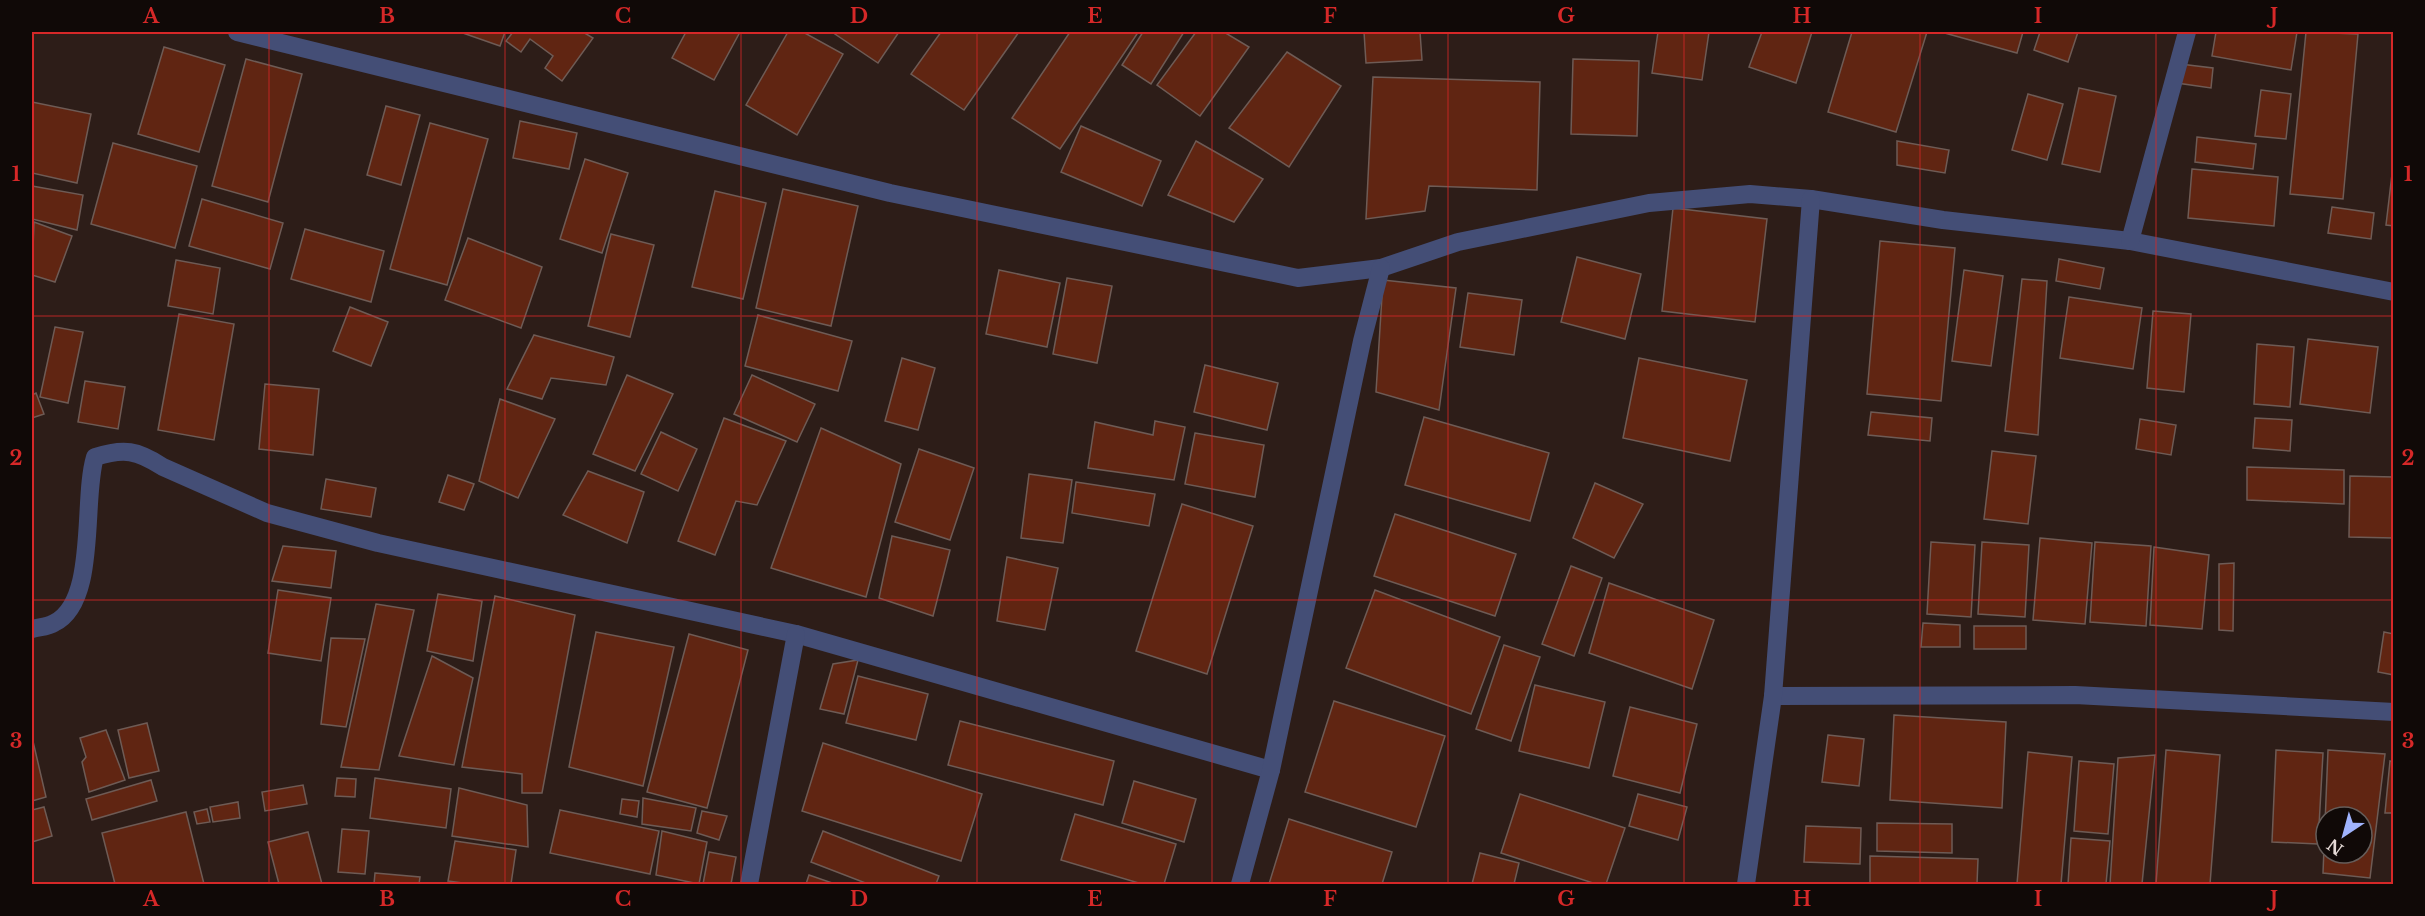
<svg xmlns="http://www.w3.org/2000/svg" width="2425" height="916" font-family="'Libre Baskerville',serif">
<style>
.building{fill:#602512;stroke:#6e5b55;stroke-width:1.5;fill-rule:evenodd}
.lines{fill:none;stroke-linecap:round;stroke-linejoin:round}
.street{stroke:#444e76;stroke-width:18}
.grid{fill:none;stroke:#d62828;stroke-width:1.5;stroke-opacity:0.55}
.neatline{fill:none;stroke:#d62828;stroke-width:2}
.grid-label{font-size:20px;text-anchor:middle;font-weight:bold;fill:#d62828}
</style>
<rect width="100%" height="100%" fill="#2d1d18"/>
<g class="building">
<path d="M460,32H505L500,46Z"/>
<path d="M513,32H583L593,38L562,81L545,68L553,56L530,39L521,52L506,41Z"/>
<path d="M686,32H740L714,80L672,58Z"/>
<path d="M788,32H803L843,54L797,135L746,105Z"/>
<path d="M832,32H899L878,63Z"/>
<path d="M941,32H1019L964,110L911,74Z"/>
<path d="M1070,32H1134L1137,34L1060,149L1012,118Z"/>
<path d="M1143,32H1184L1151,84L1122,65Z"/>
<path d="M1196,32H1224L1249,47L1200,116L1157,85Z"/>
<path d="M1364,32H1420L1422,60L1366,63Z"/>
<path d="M1658,32H1709L1702,80L1652,73Z"/>
<path d="M1762,32H1812L1796,83L1749,67Z"/>
<path d="M1852,32H1927L1896,132L1828,112Z"/>
<path d="M1941,32H2023L2017,53Z"/>
<path d="M2040,32H2078L2068,62L2034,50Z"/>
<path d="M2216,32H2297L2291,70L2212,56Z"/>
<path d="M2306,32L2358,34L2343,199L2290,194Z"/>
<path d="M164,47L225,65L199,152L138,134Z"/>
<path d="M1287,52L1341,86L1289,167L1229,128Z"/>
<path d="M246,59L302,74L268,202L212,186Z"/>
<path d="M1573,59L1639,61L1637,136L1571,134Z"/>
<path d="M2180,64L2213,68L2211,88L2177,83Z"/>
<path d="M1373,77L1540,82L1537,190L1429,186L1425,211L1366,219Z"/>
<path d="M2079,88L2116,96L2100,172L2062,164Z"/>
<path d="M2261,90L2291,94L2286,139L2255,136Z"/>
<path d="M2028,94L2063,104L2047,160L2012,150Z"/>
<path d="M32,102L91,114L77,183L32,173Z"/>
<path d="M386,106L420,115L401,185L367,175Z"/>
<path d="M520,121L577,133L569,169L513,158Z"/>
<path d="M430,123L488,139L447,285L390,269Z"/>
<path d="M1081,126L1161,161L1142,206L1061,172Z"/>
<path d="M2197,137L2256,144L2253,169L2195,162Z"/>
<path d="M1196,141L1263,179L1234,222L1168,195Z"/>
<path d="M1897,141L1949,150L1945,173L1897,165Z"/>
<path d="M113,143L197,166L175,248L91,224Z"/>
<path d="M2394,157V226L2386,225Z"/>
<path d="M585,159L628,173L602,253L560,239Z"/>
<path d="M2192,169L2278,177L2274,226L2188,218Z"/>
<path d="M32,186L83,195L77,230L32,219Z"/>
<path d="M783,189L858,206L831,326L756,308Z"/>
<path d="M715,191L766,203L743,299L692,287Z"/>
<path d="M202,199L283,223L270,269L189,246Z"/>
<path d="M2332,207L2374,213L2371,239L2328,233Z"/>
<path d="M1673,208L1767,219L1755,322L1662,311Z"/>
<path d="M34,222L72,236L55,282L32,275Z"/>
<path d="M305,229L384,251L371,302L291,279Z"/>
<path d="M611,234L654,245L630,337L588,326Z"/>
<path d="M468,238L542,267L521,328L445,300Z"/>
<path d="M1880,241L1955,248L1941,401L1867,394Z"/>
<path d="M1577,257L1641,274L1625,339L1561,322Z"/>
<path d="M2059,259L2104,268L2100,289L2056,281Z"/>
<path d="M176,260L220,268L213,314L168,306Z"/>
<path d="M999,270L1060,283L1047,347L986,334Z"/>
<path d="M1964,270L2003,276L1991,366L1952,361Z"/>
<path d="M1067,278L1112,286L1097,363L1053,354Z"/>
<path d="M2022,279L2047,281L2038,435L2005,431Z"/>
<path d="M1383,280L1456,288L1439,410L1376,392Z"/>
<path d="M1468,293L1522,300L1514,355L1460,347Z"/>
<path d="M2069,297L2142,308L2133,369L2060,358Z"/>
<path d="M350,307L388,322L371,366L333,351Z"/>
<path d="M2153,311L2191,314L2184,392L2147,388Z"/>
<path d="M179,314L234,324L214,440L158,430Z"/>
<path d="M758,315L852,341L838,391L745,366Z"/>
<path d="M55,327L83,332L68,403L40,397Z"/>
<path d="M534,335L614,357L606,385L551,378L542,399L507,389Z"/>
<path d="M2308,339L2378,347L2370,413L2300,404Z"/>
<path d="M2257,344L2294,347L2290,407L2254,404Z"/>
<path d="M902,358L935,368L918,430L885,421Z"/>
<path d="M1639,358L1747,380L1730,461L1623,438Z"/>
<path d="M1205,365L1278,383L1267,430L1194,412Z"/>
<path d="M627,375L673,394L635,471L593,454Z"/>
<path d="M752,375L815,404L797,442L734,414Z"/>
<path d="M85,381L125,387L118,429L78,422Z"/>
<path d="M265,384L319,389L313,455L259,449Z"/>
<path d="M36,393L44,414L32,418V395Z"/>
<path d="M500,399L555,419L518,498L479,481Z"/>
<path d="M1871,412L1932,418L1930,441L1868,435Z"/>
<path d="M1424,417L1549,453L1530,521L1405,485Z"/>
<path d="M724,418L786,441L757,505L736,501L715,555L678,541Z"/>
<path d="M2255,418L2292,420L2290,451L2253,448Z"/>
<path d="M2140,419L2176,425L2171,455L2136,449Z"/>
<path d="M1155,421L1185,427L1174,480L1088,468L1095,422L1153,435Z"/>
<path d="M821,428L901,464L866,597L771,568Z"/>
<path d="M661,432L697,449L678,491L641,474Z"/>
<path d="M1195,433L1264,445L1255,497L1185,484Z"/>
<path d="M919,449L974,468L950,540L895,522Z"/>
<path d="M1992,451L2036,456L2028,524L1984,519Z"/>
<path d="M2247,467L2344,470V504L2247,500Z"/>
<path d="M588,471L644,492L627,543L563,515Z"/>
<path d="M1029,474L1072,480L1063,543L1021,538Z"/>
<path d="M448,475L474,484L464,510L439,502Z"/>
<path d="M2350,476L2394,477V538L2349,537Z"/>
<path d="M326,479L376,488L371,517L321,509Z"/>
<path d="M1076,482L1155,494L1149,526L1072,513Z"/>
<path d="M1595,483L1643,504L1614,558L1573,538Z"/>
<path d="M1182,504L1253,526L1207,674L1136,651Z"/>
<path d="M1395,514L1516,554L1495,616L1374,576Z"/>
<path d="M892,536L950,550L933,616L879,598Z"/>
<path d="M2040,538L2092,543L2085,624L2033,620Z"/>
<path d="M1931,542L1975,545L1971,617L1927,614Z"/>
<path d="M1982,542L2029,545L2025,617L1978,614Z"/>
<path d="M2095,542L2151,546L2146,626L2090,622Z"/>
<path d="M283,546L336,551L331,588L272,581Z"/>
<path d="M2154,547L2209,555L2202,629L2150,625Z"/>
<path d="M1007,557L1058,568L1045,630L997,621Z"/>
<path d="M2234,563L2233,631L2219,630V564Z"/>
<path d="M1571,566L1602,578L1574,656L1542,644Z"/>
<path d="M1609,583L1714,620L1692,689L1589,653Z"/>
<path d="M278,590L331,598L321,661L268,653Z"/>
<path d="M1375,590L1500,637L1471,714L1346,668Z"/>
<path d="M438,594L482,601L473,661L427,651Z"/>
<path d="M495,596L575,615L542,793H522V774L462,767Z"/>
<path d="M376,604L414,610L379,770L341,767Z"/>
<path d="M1923,623L1960,625V647H1921Z"/>
<rect x="1974" y="626" width="52" height="23"/>
<path d="M596,632L674,647L643,786L569,767Z"/>
<path d="M2384,632L2394,634V675L2378,672Z"/>
<path d="M689,634L748,650L707,808L647,792Z"/>
<path d="M331,638L365,639L346,727L321,724Z"/>
<path d="M1504,645L1540,657L1511,741L1476,729Z"/>
<path d="M432,656L473,678L454,765L399,756Z"/>
<path d="M858,660L844,714L820,709L833,664Z"/>
<path d="M858,676L928,694L916,740L846,723Z"/>
<path d="M1535,685L1605,702L1589,768L1519,751Z"/>
<path d="M1334,701L1445,736L1416,827L1305,792Z"/>
<path d="M1630,707L1697,724L1680,793L1613,776Z"/>
<path d="M1894,715L2006,722L2002,808L1890,800Z"/>
<path d="M960,721L1114,761L1103,805L948,765Z"/>
<path d="M147,723L159,771L129,778L118,730Z"/>
<path d="M106,730L125,780L89,792L82,762L86,757L80,738Z"/>
<path d="M1828,735L1864,739L1859,786L1822,782Z"/>
<path d="M32,737L46,797L32,801Z"/>
<path d="M823,743L982,794L961,861L802,811Z"/>
<path d="M2166,750L2220,755L2210,884H2156Z"/>
<path d="M2276,750L2323,753L2318,844L2272,842Z"/>
<path d="M2328,750L2385,754L2370,878L2323,873ZM2326,817H2362V853H2326Z"/>
<path d="M2028,752L2072,757L2061,884H2017Z"/>
<path d="M2155,755L2142,884H2110L2118,758Z"/>
<path d="M2079,761L2114,764L2108,834L2074,831Z"/>
<path d="M2390,761L2394,762V813H2385Z"/>
<path d="M337,778L356,779L355,797L335,796Z"/>
<path d="M375,778L451,789L446,828L370,818Z"/>
<path d="M151,780L157,801L92,820L86,799Z"/>
<path d="M1134,781L1196,799L1184,842L1122,823Z"/>
<path d="M303,785L307,804L265,811L262,792Z"/>
<path d="M459,788L527,805L528,847L452,836Z"/>
<path d="M1520,794L1625,828L1606,884H1596L1501,853Z"/>
<path d="M1638,794L1687,807L1678,840L1629,826Z"/>
<path d="M643,798L696,808L691,831L642,824Z"/>
<path d="M622,799L639,801L637,817L620,814Z"/>
<path d="M238,802L240,818L213,822L210,807Z"/>
<path d="M44,807L52,836L32,842V810Z"/>
<path d="M207,809L210,822L197,824L194,812Z"/>
<path d="M560,810L659,831L650,874L550,853Z"/>
<path d="M702,811L727,816L719,840L697,833Z"/>
<path d="M186,812L204,884H115L102,833Z"/>
<path d="M1075,814L1176,844L1164,884H1142L1061,860Z"/>
<path d="M1289,819L1392,852L1382,884H1269Z"/>
<path d="M1877,823L1952,824V853L1877,851Z"/>
<path d="M1806,826L1861,828L1860,864L1804,862Z"/>
<path d="M342,829L369,831L365,874L338,872Z"/>
<path d="M662,831L707,842L699,884L656,875Z"/>
<path d="M823,831L939,876L936,884H868L811,862Z"/>
<path d="M308,832L322,884H279L268,842Z"/>
<path d="M2071,838L2110,841L2106,884H2068Z"/>
<path d="M455,841L516,850L511,884H470L448,881Z"/>
<path d="M709,852L736,857L731,884H703Z"/>
<path d="M1480,853L1519,863L1514,884H1472Z"/>
<path d="M1870,856L1978,859L1977,884H1870Z"/>
<path d="M375,873L420,877L419,884H374Z"/>
<path d="M809,875L835,884H806Z"/>
</g>
<g class="lines">
<g class="street">
<path d="M237,32L890,193L1298,278L1381,268L1458,242L1649,203L1750,194L1811,199L1943,220L2130,241L2394,292"/>
<path d="M2130,241L2187,32"/>
<path d="M32,629C39,627 48,627 54,623C98,602 82,500 95,457C124,448 137,450 163,467L267,513L378,543L796,634L1271,770"/>
<path d="M1773,696L2075,695L2394,712"/>
<path d="M749,884L796,634"/>
<path d="M1240,884L1271,770L1362,341L1381,268"/>
<path d="M1746,884L1773,696L1811,199"/>
</g>
</g>
<path class="grid" d="M269,32V884M505,32V884M741,32V884M977,32V884M1212,32V884M1448,32V884M1684,32V884M1920,32V884M2156,32V884M32,316H2394M32,600H2394"/>
<rect width="2425" height="916" fill="none" stroke="#100907" stroke-width="66"/>
<g transform="translate(2344 835) rotate(216)"><circle r="28" fill="#100907" stroke="#655d5a" stroke-width="1.5"/>
<path d="M0-4.5L10 22L0 15L-10 22Z" fill="#a0b3fd"/>
<text y="-9" font-size="16" font-weight="bold" text-anchor="middle" fill="#e5dad6">N</text>
</g>
<rect x="33" y="33" width="2359" height="850" class="neatline"/>
<g class="grid-label">
<text x="151" y="23">A</text>
<text x="387" y="23">B</text>
<text x="623" y="23">C</text>
<text x="859" y="23">D</text>
<text x="1095" y="23">E</text>
<text x="1330" y="23">F</text>
<text x="1566" y="23">G</text>
<text x="1802" y="23">H</text>
<text x="2038" y="23">I</text>
<text x="2274" y="23">J</text>
<text x="16" y="181">1</text>
<text x="2408" y="181">1</text>
<text x="16" y="465">2</text>
<text x="2408" y="465">2</text>
<text x="16" y="748">3</text>
<text x="2408" y="748">3</text>
<text x="151" y="906">A</text>
<text x="387" y="906">B</text>
<text x="623" y="906">C</text>
<text x="859" y="906">D</text>
<text x="1095" y="906">E</text>
<text x="1330" y="906">F</text>
<text x="1566" y="906">G</text>
<text x="1802" y="906">H</text>
<text x="2038" y="906">I</text>
<text x="2274" y="906">J</text>
</g>
</svg>
